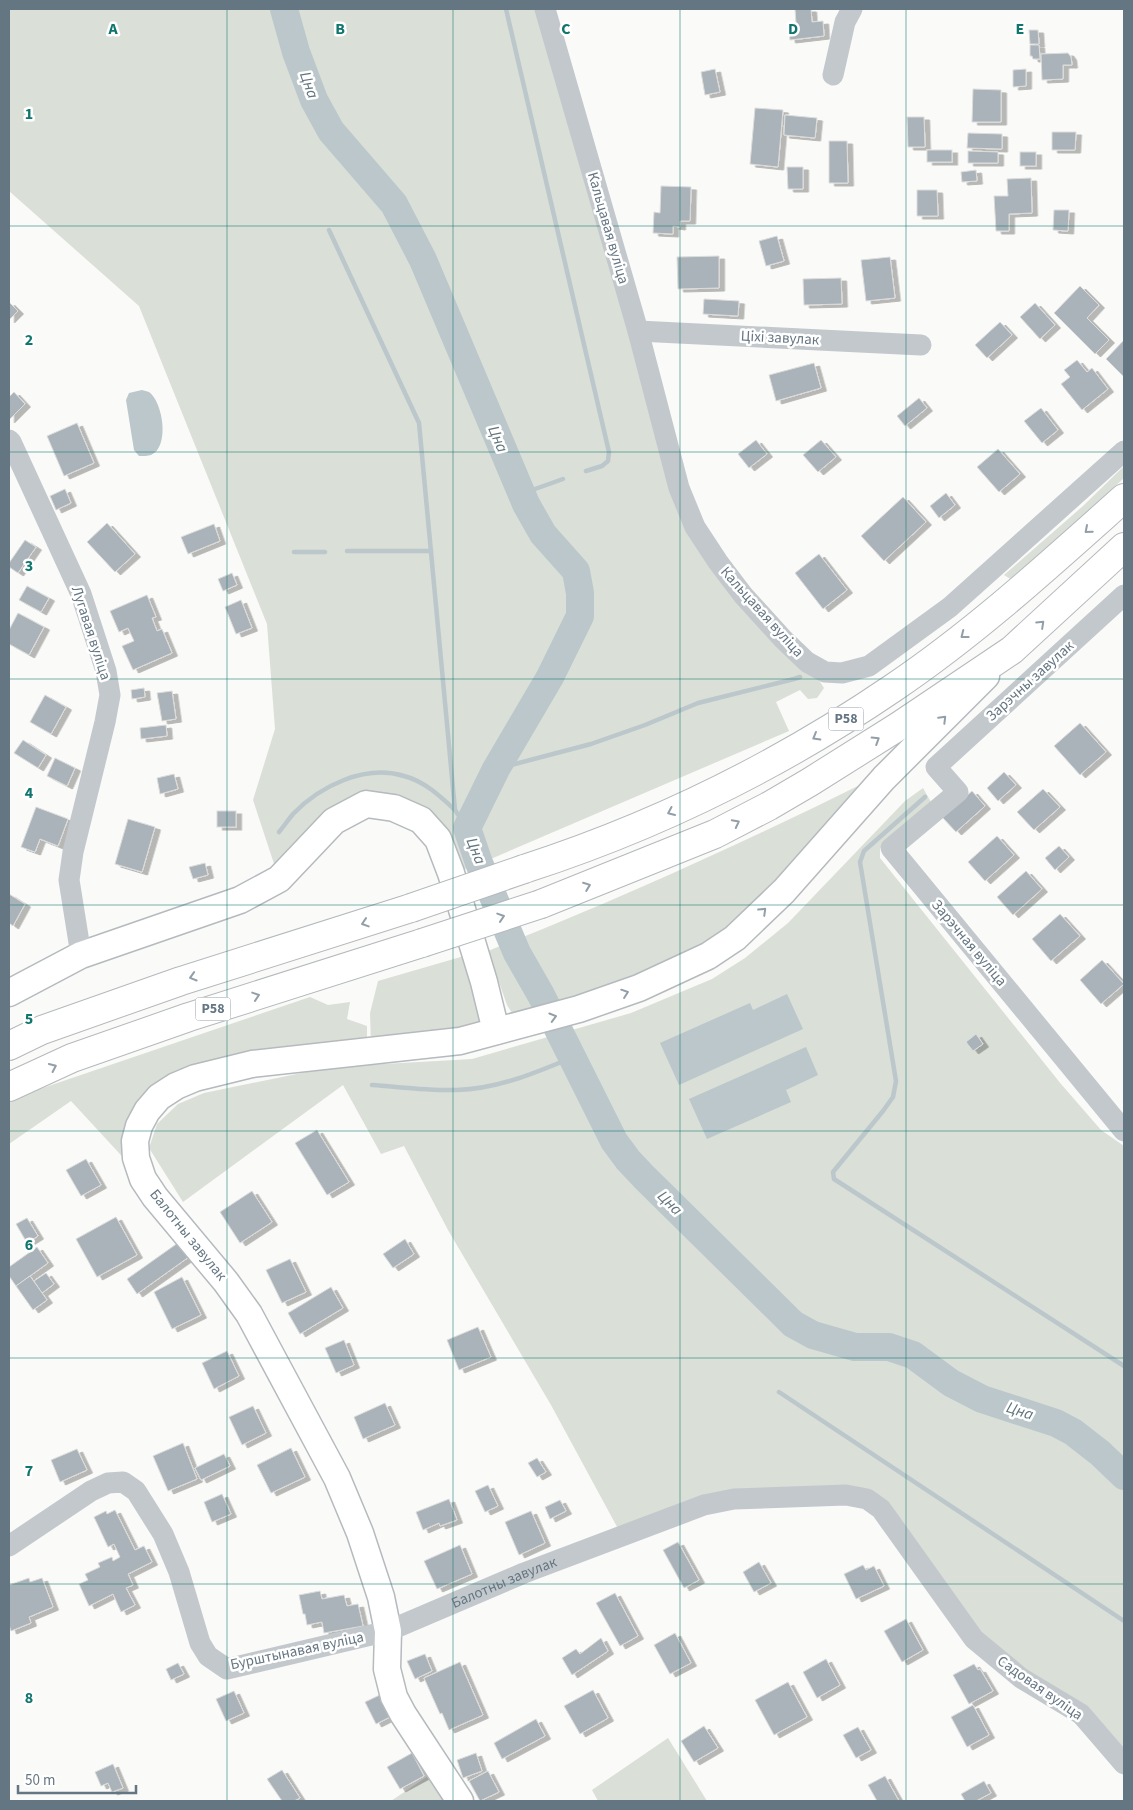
<svg xmlns="http://www.w3.org/2000/svg" width="1133" height="1810" font-family="'Source Sans 3',sans-serif">
<style>
.green{fill:#dadfd7}
.water{fill:#bbc7cb}
.lines{fill:none;stroke-linecap:round;stroke-linejoin:round}
.stream{stroke:#bbc7cb;stroke-width:4.5}
.river{stroke:#bbc7cb;stroke-width:28}
.building{fill:#aab3b9;stroke:#dcdcda;filter:url(#shadow)}
.major-casing{stroke:#b5babe;stroke-width:29}
.highway-casing{stroke:#b4b9bd;stroke-width:30}
.minor{stroke:#c3c8cc;stroke-width:21}
.major{stroke:#fff;stroke-width:26}
.highway{stroke:#fff;stroke-width:28}
.highway-bridge-casing{stroke:#b4b9bd;stroke-width:30;stroke-linecap:butt}
.highway-bridge{stroke:#fff;stroke-width:28}
.oneway{stroke:#939fa8}
.grid{fill:none;stroke:#0f766e;stroke-width:1;stroke-opacity:0.55}
.labels{text-anchor:middle;dominant-baseline:central;stroke-width:5;stroke-linejoin:round;paint-order:stroke}
.shield{fill:#fff;stroke:#939fa8;stroke-width:1}
.shield-label{font-size:14px;font-weight:bold;fill:#657683}
.street-label{font-size:15px;fill:#657683;stroke:#fff}
.water-label{font-size:16px;font-style:italic;fill:#60757c;stroke:#fff}
.grid-label{font-size:16px;text-anchor:middle;font-weight:bold;fill:#0f766e;stroke:#fff;stroke-width:5;stroke-linejoin:round;paint-order:stroke}
</style>
<defs>
<filter id="shadow"><feDropShadow dx="5.5" dy="3" stdDeviation="0" flood-color="#0004"/></filter>
</defs>
<rect width="100%" height="100%" fill="#fafaf8"/>
<g class="green">
<path d="M9,9H545L695,527L807,662L824,688L817,698L808,699L800,690L776,702L789,731L472,867L451,873L438,839L367,804L279,879L253,800L275,729L267,624L139,306L9,191Z"/>
<path d="M1124,466V478L1012,580L1004,575L1083,506Z"/>
<path d="M870,780L744,917L702,947L665,967L519,1016L512,1013L507,1005L488,951C618,900 745,842 870,780Z"/>
<path d="M923,788L931,802L880,848V858L1061,1084L1101,1130L1124,1146V1764L1021,1678L867,1499H734L622,1536L551,1405L448,1230L404,1146L381,1154L343,1085L183,1202L149,1148L157,1124L178,1104L204,1093L331,1067L472,1059L631,1013L712,979L745,958L788,923L905,801Z"/>
<path d="M464,956L483,1016L477,1027L371,1044L370,1013L378,981Z"/>
<path d="M310,997L328,1005L350,1002L347,1019L367,1026V1051L228,1069L147,1111L143,1179L71,1101L9,1144V1102L28,1093Z"/>
<path d="M668,1738L707,1801H598L592,1790Z"/>
<path d="M428,1776L453,1801H391Z"/>
</g>
<g class="water">
<path d="M142,390C144,391 147,391 149,392C163,402 170,447 151,455C148,456 143,456 139,456L134,450L126,400L129,393Z"/>
<path d="M787,994L803,1029L679,1085L660,1043L750,1003L753,1010Z"/>
<path d="M806,1047L818,1075L786,1090L791,1102L707,1139L689,1099Z"/>
</g>
<g class="lines">
<g class="stream">
<path d="M506,9L609,452L608,461L602,466L586,471"/>
<path d="M329,230L419,423L455,810L467,828"/>
<path d="M521,494L563,479"/>
<path d="M347,551H431"/>
<path d="M294,552H325"/>
<path d="M496,769L591,744L645,725L698,703L794,679L800,677"/>
<path d="M925,797L864,851L860,862L896,1081L893,1097L883,1111L833,1172L834,1179L1124,1366"/>
<path d="M279,832C284,826 288,820 293,814C320,786 365,764 404,776C424,781 440,796 455,810"/>
<path d="M372,1085C400,1087 429,1091 457,1090C497,1089 535,1073 571,1058"/>
<path d="M779,1392L1124,1621"/>
</g>
<path class="river" d="M284,9L296,52L314,100L331,131L394,204L423,260L526,504L543,534L576,571L580,593V616L550,677L496,769L467,828L479,863L517,953L541,995L614,1141L628,1160L644,1177L793,1324L813,1335L855,1347H889L913,1355L951,1383L982,1399L1056,1423L1073,1432L1100,1453L1124,1476"/>
</g>
<g class="building">
<path d="M795,9H811L812,22L823,21L824,36L790,40L788,24L796,23Z"/>
<path d="M1029,30H1038L1039,44H1030Z"/>
<path d="M1030,45H1039L1040,59H1033L1032,56H1030Z"/>
<path d="M1068,53L1071,57L1072,65H1063V79L1042,80L1041,54Z"/>
<path d="M715,69L720,92L705,95L701,72Z"/>
<path d="M1026,69V86L1013,87V70Z"/>
<path d="M973,89L1001,90V122H972Z"/>
<path d="M755,108L783,110L778,167L750,164Z"/>
<path d="M785,115L817,118L815,138L784,135Z"/>
<path d="M907,117H924L925,147H908Z"/>
<path d="M1052,132H1076L1075,150H1052Z"/>
<path d="M968,133L1002,134V149L967,148Z"/>
<path d="M829,141H847L848,183H829Z"/>
<rect x="927" y="150" width="25" height="12"/>
<path d="M968,151L998,152V163H968Z"/>
<rect x="1020" y="152" width="16" height="14"/>
<path d="M787,167H803V189H788Z"/>
<path d="M976,170L977,181L962,182L961,172Z"/>
<path d="M1031,178L1032,213L1009,214V231H996L994,196H1008L1007,179Z"/>
<path d="M661,186L691,187L690,221H680V227L673,226V234L653,233L654,212L660,213Z"/>
<path d="M917,190H937L938,216H917Z"/>
<path d="M1054,210H1069L1068,231L1053,230Z"/>
<path d="M777,236L784,261L766,266L759,241Z"/>
<path d="M719,256V288L678,289L677,257Z"/>
<path d="M890,257L895,298L866,301L861,260Z"/>
<path d="M841,278L842,304L804,305L803,279Z"/>
<path d="M1080,286L1099,305L1087,318L1109,340L1095,354L1054,313Z"/>
<path d="M704,299L739,301L738,316L703,314Z"/>
<path d="M9,302L18,311L9,320Z"/>
<path d="M1035,303L1055,325L1040,339L1020,317Z"/>
<path d="M1000,322L1012,335L987,358L975,345Z"/>
<path d="M1124,340V377L1106,359Z"/>
<path d="M1077,360L1087,372L1092,368L1108,389L1082,410L1061,384L1070,377L1064,370Z"/>
<path d="M814,363L821,388L776,401L769,375Z"/>
<path d="M14,392L25,404L9,420V397Z"/>
<path d="M919,398L927,408L905,426L897,416Z"/>
<path d="M1041,408L1058,430L1042,443L1024,421Z"/>
<path d="M77,423L94,463L64,476L47,436Z"/>
<path d="M756,440L767,454L749,468L738,454Z"/>
<path d="M821,440L836,457L818,472L803,455Z"/>
<path d="M998,449L1020,474L999,492L977,467Z"/>
<path d="M65,489L71,503L56,510L50,496Z"/>
<path d="M946,493L955,505L939,518L930,506Z"/>
<path d="M903,497L926,522L884,561L861,536Z"/>
<path d="M107,523L135,554L115,572L87,542Z"/>
<path d="M214,524L220,541L188,554L181,537Z"/>
<path d="M25,540L36,547L18,573L9,567V563Z"/>
<path d="M819,554L847,590L823,609L795,573Z"/>
<path d="M232,573L237,585L223,591L218,579Z"/>
<path d="M27,586L49,598L41,612L19,600Z"/>
<path d="M147,595L156,617L152,618L157,631L162,629L172,653L133,670L122,646L134,641L128,628L119,632L110,611Z"/>
<path d="M241,600L252,628L236,634L225,607Z"/>
<path d="M18,613L44,627L29,655L9,644V630Z"/>
<path d="M144,688L145,697L132,699L131,690Z"/>
<path d="M172,691L176,719L162,721L157,693Z"/>
<path d="M45,695L66,707L51,734L30,722Z"/>
<path d="M1080,723L1106,752L1080,775L1054,746Z"/>
<path d="M166,725L167,736L141,739L140,728Z"/>
<path d="M23,740L46,755L38,768L14,753Z"/>
<path d="M55,758L75,768L67,786L47,776Z"/>
<path d="M1004,772L1016,785L998,801L987,788Z"/>
<path d="M174,774L178,789L160,794L157,778Z"/>
<path d="M1043,789L1060,807L1034,830L1017,812Z"/>
<path d="M972,791L985,806L956,832L942,817Z"/>
<path d="M36,807L68,819L58,846L40,839L35,852L21,847Z"/>
<rect x="217" y="811" width="19" height="16"/>
<path d="M128,819L155,827L142,872L115,864Z"/>
<path d="M997,836L1014,855L985,881L968,862Z"/>
<path d="M1059,846L1069,857L1055,870L1045,858Z"/>
<path d="M205,863L208,875L193,879L189,867Z"/>
<path d="M1026,871L1042,889L1013,915L997,897Z"/>
<path d="M9,894L25,904L13,926L9,923Z"/>
<path d="M1060,914L1080,936L1051,961L1032,939Z"/>
<path d="M1102,960L1124,984L1101,1004L1080,980Z"/>
<path d="M976,1034L983,1044L973,1051L966,1042Z"/>
<path d="M317,1130L349,1182L327,1195L295,1143Z"/>
<path d="M86,1159L101,1185L81,1196L66,1170Z"/>
<path d="M252,1191L272,1222L240,1243L220,1212Z"/>
<path d="M116,1217L137,1255L97,1277L76,1239Z"/>
<path d="M27,1218L38,1236L27,1243L16,1224Z"/>
<path d="M405,1239L414,1254L393,1268L383,1254Z"/>
<path d="M182,1240L193,1254L137,1294L127,1279Z"/>
<path d="M37,1247L48,1263L16,1286L9,1276V1267Z"/>
<path d="M290,1259L306,1292L282,1303L266,1270Z"/>
<path d="M46,1273L54,1284L42,1293L34,1281Z"/>
<path d="M30,1276L47,1300L33,1310L16,1286Z"/>
<path d="M182,1277L201,1315L172,1329L154,1292Z"/>
<path d="M331,1287L343,1308L300,1334L288,1313Z"/>
<path d="M478,1327L491,1357L459,1370L447,1340Z"/>
<path d="M344,1340L354,1365L336,1373L325,1348Z"/>
<path d="M227,1351L239,1376L214,1389L202,1363Z"/>
<path d="M385,1403L395,1425L363,1439L354,1417Z"/>
<path d="M253,1406L266,1433L242,1445L229,1417Z"/>
<path d="M183,1443L197,1479L168,1491L153,1456Z"/>
<path d="M291,1448L305,1477L271,1493L257,1465Z"/>
<path d="M77,1449L87,1470L60,1482L51,1460Z"/>
<path d="M224,1454L230,1466L201,1480L195,1468Z"/>
<path d="M537,1458L546,1472L537,1477L528,1463Z"/>
<path d="M488,1485L498,1506L485,1512L475,1491Z"/>
<path d="M222,1494L231,1514L212,1522L204,1502Z"/>
<path d="M449,1499L457,1520L440,1526L439,1523L423,1530L416,1512Z"/>
<path d="M560,1500L566,1511L550,1519L545,1507Z"/>
<path d="M115,1510L135,1550L144,1546L152,1562L128,1574L133,1585L126,1588L135,1605L121,1612L113,1594L89,1606L79,1584L88,1580L85,1574L100,1567L98,1563L112,1557L113,1561L120,1557L114,1544L108,1547L94,1517L106,1511L107,1514Z"/>
<path d="M531,1511L545,1543L519,1555L505,1522Z"/>
<path d="M678,1542L699,1580L684,1588L663,1550Z"/>
<path d="M460,1545L472,1574L437,1589L424,1561Z"/>
<path d="M759,1562L771,1583L754,1592L743,1572Z"/>
<path d="M863,1565L866,1570L874,1566L884,1586L856,1599L844,1574Z"/>
<path d="M29,1578L30,1582L42,1578L53,1607L29,1617L31,1623L11,1631L9,1625V1585Z"/>
<path d="M320,1591L322,1599L344,1595L347,1606L358,1604L363,1626L324,1633L322,1622L307,1625L305,1614H303L299,1595Z"/>
<path d="M615,1593L638,1636L620,1646L596,1603Z"/>
<path d="M906,1619L923,1650L902,1662L884,1631Z"/>
<path d="M675,1633L691,1663L670,1674L654,1645Z"/>
<path d="M601,1638L608,1651L572,1675L562,1658L576,1649L580,1654Z"/>
<path d="M425,1654L432,1671L415,1679L407,1661Z"/>
<path d="M826,1659L840,1685L817,1698L803,1672Z"/>
<path d="M460,1662L483,1715L449,1730L442,1713L440,1714L424,1678Z"/>
<path d="M178,1663L184,1674L171,1680L166,1669Z"/>
<path d="M974,1664L978,1670L980,1669L993,1691L969,1704L953,1675Z"/>
<path d="M788,1682L807,1717L774,1735L755,1700Z"/>
<path d="M593,1690L608,1718L580,1734L564,1706Z"/>
<path d="M234,1691L244,1713L226,1721L216,1699Z"/>
<path d="M384,1693L394,1715L376,1724L365,1702Z"/>
<path d="M973,1705L989,1735L967,1747L951,1717Z"/>
<path d="M536,1719L545,1736L502,1759L494,1743Z"/>
<path d="M704,1726L718,1748L694,1762L681,1741Z"/>
<path d="M858,1727L871,1750L856,1758L843,1735Z"/>
<path d="M412,1753L424,1776L400,1789L387,1767Z"/>
<path d="M476,1753L482,1771L463,1778L457,1760Z"/>
<path d="M113,1764L123,1788L112,1792L108,1783L101,1786L95,1772Z"/>
<path d="M282,1770L300,1798L294,1801H282L267,1779Z"/>
<path d="M488,1771L499,1792L480,1801L469,1781Z"/>
<path d="M885,1776L899,1801H877L868,1785Z"/>
<path d="M984,1781L991,1793L976,1801H965L961,1794Z"/>
</g>
<g class="lines">
<g class="major-casing">
<g id="major">
<path d="M9,993L81,955L240,900L279,879L334,821L366,804L394,808L421,820L438,839L451,873L484,982L496,1031"/>
<path d="M460,1801L403,1714L394,1697L387,1669L388,1631L381,1597L360,1533L337,1478L249,1314L226,1282L155,1197L143,1179L136,1158L135,1141L139,1126L147,1111L159,1097L176,1086L195,1078L252,1064L460,1041L579,1009L639,988L708,956L735,938L784,891L884,778L986,676"/>
</g>
</g>
<g class="highway-casing">
<g id="highway">
<path d="M524,869C654,827 780,765 893,688C976,632 1050,564 1124,498"/>
<path d="M541,904L715,834L769,806L810,782L899,726L1012,650L1124,547"/>
<path d="M9,1046L42,1030L181,981L411,908"/>
<path d="M9,1087L72,1058L189,1017L422,943"/>
</g>
</g>
<g class="minor">
<path d="M545,9L638,331L679,488L695,527L718,562L743,595L783,639L807,662L825,672L842,673L869,666L950,607L1124,451"/>
<path d="M833,75L845,22L852,9"/>
<path d="M638,331L921,345"/>
<path d="M9,440L11,442L81,594L106,671L110,695L105,722L73,852L69,880L81,955"/>
<path d="M1124,595L936,767L958,792L891,848L1124,1131"/>
<path id="s1" d="M9,1546L91,1491L108,1483L123,1482L136,1491L163,1534L179,1572L200,1643L208,1656L227,1669L388,1631L524,1573L704,1505L734,1499L846,1495L867,1499L881,1509L974,1639L1021,1678L1081,1714L1124,1764"/>
</g>
<use href="#major" class="major"/>
<use href="#highway" class="highway"/>
<g class="highway-bridge-casing">
<g id="highway-bridge">
<path d="M411,908L524,869"/>
<path d="M422,943L541,904"/>
</g>
</g>
<use href="#highway-bridge" class="highway-bridge"/>
</g>
<defs><path id="oneway-chevron" d="M-2-3.5L2.5 0L-2 3.5" fill="none" stroke-width="1.6" stroke-linecap="round" stroke-linejoin="round" transform="scale(1.25)"/></defs>
<g class="oneway">
<use href="#oneway-chevron" transform="translate(1088 530) rotate(139)"/>
<use href="#oneway-chevron" transform="translate(1041 624) rotate(-43)"/>
<use href="#oneway-chevron" transform="translate(964 635) rotate(142)"/>
<use href="#oneway-chevron" transform="translate(943 719) rotate(-45)"/>
<use href="#oneway-chevron" transform="translate(816 737) rotate(150)"/>
<use href="#oneway-chevron" transform="translate(876 740) rotate(-32)"/>
<use href="#oneway-chevron" transform="translate(671 812) rotate(156)"/>
<use href="#oneway-chevron" transform="translate(736 823) rotate(-27)"/>
<use href="#oneway-chevron" transform="translate(587 886) rotate(-21)"/>
<use href="#oneway-chevron" transform="translate(763 911) rotate(-44)"/>
<use href="#oneway-chevron" transform="translate(501 917) rotate(-18)"/>
<use href="#oneway-chevron" transform="translate(365 923) rotate(162)"/>
<use href="#oneway-chevron" transform="translate(193 977) rotate(163)"/>
<use href="#oneway-chevron" transform="translate(625 993) rotate(-19)"/>
<use href="#oneway-chevron" transform="translate(256 996) rotate(-18)"/>
<use href="#oneway-chevron" transform="translate(553 1017) rotate(-16)"/>
<use href="#oneway-chevron" transform="translate(53 1067) rotate(-25)"/>
</g>
<path class="grid" d="M227,9V1801M453,9V1801M680,9V1801M906,9V1801M9,226H1124M9,452H1124M9,679H1124M9,905H1124M9,1131H1124M9,1358H1124M9,1584H1124"/>
<g class="labels">
<g class="shield">
<rect x="828.5" y="707.5" width="35" height="23" rx="4"/>
<rect x="195.5" y="997.5" width="35" height="23" rx="4"/>
</g>
<g class="shield-label">
<text x="846" y="719">Р58</text>
<text x="213" y="1009">Р58</text>
</g>
<g class="street-label">
<text transform="translate(608 228) rotate(74)">Кальцавая вуліца</text>
<text transform="translate(780 338) rotate(3)">Ціхі завулак</text>
<text transform="translate(762 612) rotate(48)">Кальцавая вуліца</text>
<text transform="translate(91 633) rotate(72)">Лугавая вуліца</text>
<text transform="translate(1030 681) rotate(-42)">Зарэчны завулак</text>
<text transform="translate(969 943) rotate(50)">Зарэчная вуліца</text>
<text transform="translate(188 1235) rotate(51)">Балотны завулак</text>
<text stroke="none"><textPath href="#s1" startOffset="644">Балотны завулак</textPath></text>
<text transform="translate(297 1651) rotate(-12)">Бурштынавая вуліца</text>
<text transform="translate(1040 1688) rotate(35)">Садовая вуліца</text>
</g>
<g class="water-label">
<text transform="translate(309 85) rotate(70)">Цна</text>
<text transform="translate(498 439) rotate(67)">Цна</text>
<text transform="translate(476 851) rotate(68)">Цна</text>
<text transform="translate(670 1203) rotate(45)">Цна</text>
<text transform="translate(1020 1411) rotate(18)">Цна</text>
</g>
</g>
<g class="grid-label">
<text x="113" y="34">A</text>
<text x="340" y="34">B</text>
<text x="566" y="34">C</text>
<text x="793" y="34">D</text>
<text x="1020" y="34">E</text>
<text x="29" y="119">1</text>
<text x="29" y="345">2</text>
<text x="29" y="571">3</text>
<text x="29" y="798">4</text>
<text x="29" y="1024">5</text>
<text x="29" y="1250">6</text>
<text x="29" y="1476">7</text>
<text x="29" y="1703">8</text>
</g>
<rect width="1133" height="1810" fill="none" stroke="#657683" stroke-width="20"/>
<path d="M18 1785v8h118v-8" fill="none" stroke="#657683" stroke-width="2.5"/>
<text x="25" y="1785" font-size="15" fill="#657683" stroke="#ffffff" stroke-width="4" paint-order="stroke">50 m</text>
</svg>
